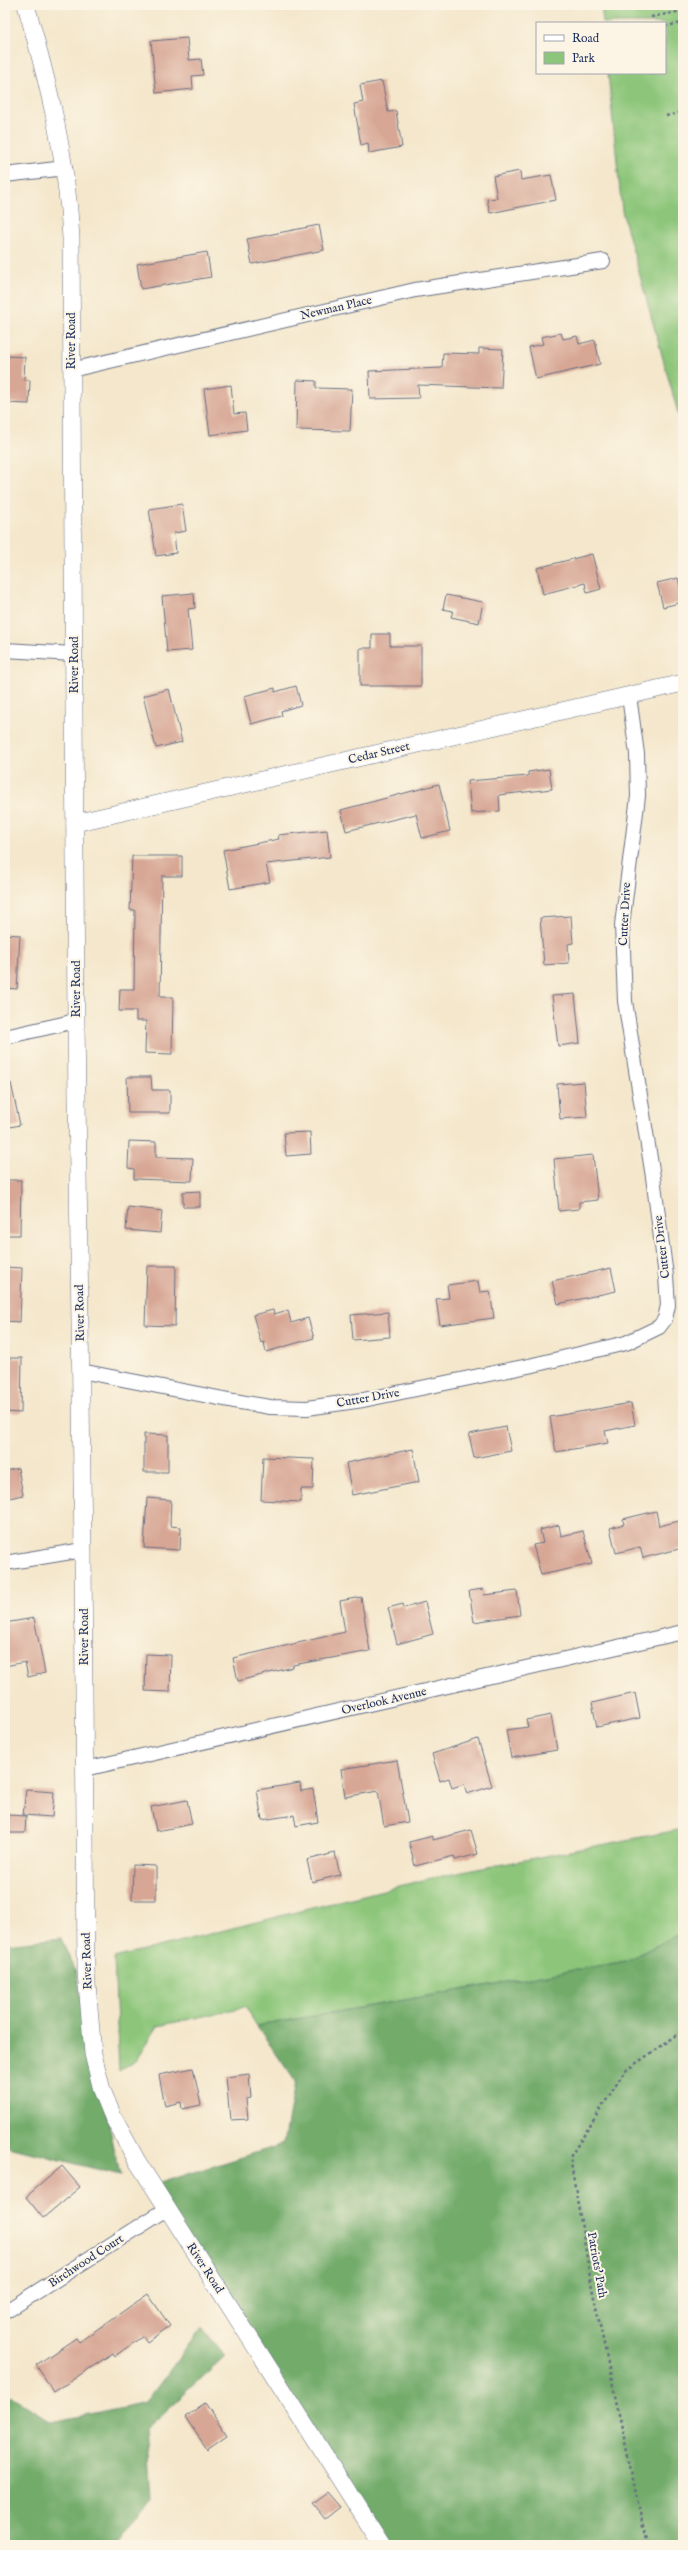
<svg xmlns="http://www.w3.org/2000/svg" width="688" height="2550" font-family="'IM FELL English',serif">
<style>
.green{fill:#8dc67a;stroke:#547a6c}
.forest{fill:#72ab6a;stroke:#466d64}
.building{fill:#d7a694}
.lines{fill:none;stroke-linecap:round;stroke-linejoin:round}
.minor-casing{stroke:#676f84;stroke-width:16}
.tertiary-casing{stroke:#676f84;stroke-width:18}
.path{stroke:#676f84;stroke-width:2.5;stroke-dasharray:3 3;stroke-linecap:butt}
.minor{stroke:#fff;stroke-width:14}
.tertiary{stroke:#fff;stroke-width:17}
.labels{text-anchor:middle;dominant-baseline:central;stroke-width:4;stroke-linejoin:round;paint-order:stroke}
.street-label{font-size:12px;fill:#1b2f5e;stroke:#fcf5e5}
</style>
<rect width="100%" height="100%" fill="#fcf5e5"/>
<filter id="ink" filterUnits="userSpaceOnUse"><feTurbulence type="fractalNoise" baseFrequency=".025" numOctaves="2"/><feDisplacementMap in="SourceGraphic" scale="8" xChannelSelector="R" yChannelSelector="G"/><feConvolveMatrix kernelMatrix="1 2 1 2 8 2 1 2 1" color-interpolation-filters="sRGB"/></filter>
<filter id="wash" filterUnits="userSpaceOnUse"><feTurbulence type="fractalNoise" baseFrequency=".012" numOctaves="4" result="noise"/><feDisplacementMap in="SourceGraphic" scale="16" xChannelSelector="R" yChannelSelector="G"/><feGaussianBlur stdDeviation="0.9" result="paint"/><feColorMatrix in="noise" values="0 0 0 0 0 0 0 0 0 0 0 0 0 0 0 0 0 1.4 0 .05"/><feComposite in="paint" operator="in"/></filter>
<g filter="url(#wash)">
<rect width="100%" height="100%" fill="#f4e7cc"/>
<g class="green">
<path d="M601,5H683V431L622,211L608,73H665V23H603Z"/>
<path d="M683,1829V1932L626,1961L257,2026L245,2007L158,2026L137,2059L119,2071L114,1958L427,1879Z"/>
</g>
<g class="forest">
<path d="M683,1932V2545H378L147,2187L284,2144L295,2081L257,2026L626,1961Z"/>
<path d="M61,1938L76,1972L120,2175L5,2146V1944Z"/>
<path d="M202,2327L225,2357L146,2429L151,2497L116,2545H5V2392L52,2422L146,2402Z"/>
</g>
<g id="blocks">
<g class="building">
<path d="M187,38L189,60L201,59L203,75L192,76L193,89L156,93L151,41Z"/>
<path d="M382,81L388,112L396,111L402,147L369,153L368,143L361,145L354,104L363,102L360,85Z"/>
<path d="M520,171L521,180L551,175L556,200L490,213L487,199L497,198L493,176Z"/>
<path d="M319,225L324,250L252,264L247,239Z"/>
<path d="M207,252L211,277L141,289L137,264Z"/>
<path d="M561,333L563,339L577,336L579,344L595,340L600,364L536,379L529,347L543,344L541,337Z"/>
<path d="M479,348L503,349L501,388L418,385L419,398L370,399L369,371L442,368L443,353L479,354Z"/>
<path d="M5,356L25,357L24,380H30L29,404L5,403Z"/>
<path d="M297,380L316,381V388L352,389L350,431L296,430Z"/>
<path d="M231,385L234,414L245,413L247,430L210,435L204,389Z"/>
<path d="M182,504L186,531L174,533L176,553L156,556L149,509Z"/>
<path d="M592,554L601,589L587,593L585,583L543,594L537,568Z"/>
<path d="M678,578L680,587L683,586V602L663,607L657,583Z"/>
<path d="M194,593L195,608L188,609L192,650L167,652L162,596Z"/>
<path d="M446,595L483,602L479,623L451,617L453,611L443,609Z"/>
<path d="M372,634H390V646H421V686H360V648H372Z"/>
<path d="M296,686L301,705L281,711L282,716L251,724L244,696L275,688V692Z"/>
<path d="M169,689L182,742L156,748L143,696Z"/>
<path d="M549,769L552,789L499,795L500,811L471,813L468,781L528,776V772Z"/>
<path d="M439,784L450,831L422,838L416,814L346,831L341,810Z"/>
<path d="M327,830L330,857L266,864L270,882L230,889L223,850L279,839L278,835Z"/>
<path d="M132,856H182V876H162L160,997H173L172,1054L145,1053L146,1021H136V1011H119L120,989H134L135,910H130Z"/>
<path d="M571,916L573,943L568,944L569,963L544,965L540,918Z"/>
<path d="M5,934L20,935L17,989L5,988Z"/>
<path d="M575,994L580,1043L558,1046L552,996Z"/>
<path d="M127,1077H151L152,1090H170V1113H128Z"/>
<path d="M584,1082L587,1117L560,1119L557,1084Z"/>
<path d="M5,1083H11L20,1125L5,1128Z"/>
<path d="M310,1132L311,1154L286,1156L284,1133Z"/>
<path d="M129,1141L156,1142V1157L193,1158L192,1181L134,1179V1169L128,1168Z"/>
<path d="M593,1155L598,1200L579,1202V1209L559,1211L554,1159Z"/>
<path d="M5,1180H21L20,1235H5Z"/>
<path d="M200,1191V1207H183V1192Z"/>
<path d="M128,1207L162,1211L160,1233L126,1230Z"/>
<path d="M147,1266H176L175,1326L145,1325Z"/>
<path d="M5,1267L22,1268L20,1322L5,1321Z"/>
<path d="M611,1268L616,1291L558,1304L552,1281Z"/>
<path d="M478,1281L480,1292L490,1291L494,1318L440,1325L436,1299L449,1298L447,1285Z"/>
<path d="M273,1310L274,1314L288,1310L291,1323L308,1318L314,1338L266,1352L264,1342L261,1343L253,1315Z"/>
<path d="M388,1312L390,1337L353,1340L351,1315Z"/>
<path d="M5,1358H22L21,1413L5,1412Z"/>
<path d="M631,1403L635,1425L605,1431L608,1443L556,1452L550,1417Z"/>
<path d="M506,1427L511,1451L474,1458L469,1434Z"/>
<path d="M144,1434L168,1435V1472H144Z"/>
<path d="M413,1449L419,1482L352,1495L346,1463Z"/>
<path d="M263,1457L314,1459L313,1489H301V1502L261,1500Z"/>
<path d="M18,1468L23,1495L5,1499V1471Z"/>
<path d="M147,1498L171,1500L170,1526L181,1527L180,1550L144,1548Z"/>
<path d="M656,1511L659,1526L683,1520V1548L643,1558L640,1547L616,1553L610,1528L624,1524L623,1519Z"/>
<path d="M559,1525L561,1536L583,1531L592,1564L541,1575L533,1545L543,1543L540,1530Z"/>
<path d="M483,1589L484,1595L517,1591L520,1615L474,1622L469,1591Z"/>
<path d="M361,1597L370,1651L293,1665V1667L238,1681L233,1658L345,1632L340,1601Z"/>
<path d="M425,1602L433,1634L397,1644L388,1608L403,1604L404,1608Z"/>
<path d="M34,1618L45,1673L28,1677L25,1662L5,1666V1623Z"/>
<path d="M146,1654L171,1655L170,1692L145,1691Z"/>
<path d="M635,1693L640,1718L597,1727L592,1703Z"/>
<path d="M551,1715L557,1750L511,1758L506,1730L528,1727L526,1720Z"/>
<path d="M478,1739L492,1786L467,1794L464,1784L452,1788L449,1778L440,1781L432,1754Z"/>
<path d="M397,1760L408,1822L384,1826L378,1791L345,1797L341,1769Z"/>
<path d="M300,1783L301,1791L313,1789L318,1822L296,1826L294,1815L262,1820L257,1790Z"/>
<path d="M26,1790L54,1792L52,1817L23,1815Z"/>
<path d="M187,1800L192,1824L156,1831L151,1807Z"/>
<path d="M8,1815L26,1816L25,1833H7Z"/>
<path d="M471,1830L478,1854L455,1860L454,1856L415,1866L409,1842L433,1836V1840Z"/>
<path d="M335,1853L340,1875L312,1882L307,1860Z"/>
<path d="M133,1865L156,1866V1900H132Z"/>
<path d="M193,2068L201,2105L182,2109L181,2102L165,2106L159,2075Z"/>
<path d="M249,2074L251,2098L246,2099L248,2119L230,2120L226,2077Z"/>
<path d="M62,2166L80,2187L43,2218L26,2197Z"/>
<path d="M148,2294L170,2326L147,2342L143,2336L115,2356L113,2353L54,2392L36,2365L76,2338L79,2342Z"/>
<path d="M205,2403L227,2435L207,2449L185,2417Z"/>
<path d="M327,2492L340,2507L325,2519L312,2503Z"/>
</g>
</g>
</g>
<g filter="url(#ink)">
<use href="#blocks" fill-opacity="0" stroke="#676f84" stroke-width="1"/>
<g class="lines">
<g class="minor-casing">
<g id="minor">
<path d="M5,175L65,168"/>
<path d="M71,370L415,290L603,261"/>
<path d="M5,650L74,654"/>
<path d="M5,1037L76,1021"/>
<path d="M81,1371L234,1401L270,1407L307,1408L363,1400L533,1365L626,1343L659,1327L665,1319L668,1305L666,1276L653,1177L625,1001L622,925L638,796L637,754L629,696"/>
<path d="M5,1563L83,1550"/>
<path d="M85,1769L683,1632"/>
<path d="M5,2312L167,2209"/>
</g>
</g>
<g class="tertiary-casing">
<g id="tertiary">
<path d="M26,5C48,82 67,157 71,238L76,1021L83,1550L86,1972L93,2054L102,2090L113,2117L137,2161L382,2545"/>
<path d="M75,823L683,683"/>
</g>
</g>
<g class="path">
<path d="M681,5L683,17"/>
<path d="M651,17L682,11"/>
<path d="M665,26L683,23"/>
<path d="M666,116L683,112"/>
<path d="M647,2545L592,2288L570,2157L625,2071L683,2031"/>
</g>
<use href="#minor" class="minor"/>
<use href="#tertiary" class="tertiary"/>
</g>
</g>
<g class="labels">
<g class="street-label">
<text transform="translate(336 308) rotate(-13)">Newman Place</text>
<text transform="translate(71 341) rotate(-90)">River Road</text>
<text transform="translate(74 665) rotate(-90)">River Road</text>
<text transform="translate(379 753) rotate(-13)">Cedar Street</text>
<text transform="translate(625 914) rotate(-87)">Cutter Drive</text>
<text transform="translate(76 989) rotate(-90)">River Road</text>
<text transform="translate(662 1247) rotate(-97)">Cutter Drive</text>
<text transform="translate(80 1313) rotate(-91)">River Road</text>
<text transform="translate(368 1398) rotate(-10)">Cutter Drive</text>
<text transform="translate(84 1637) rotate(-90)">River Road</text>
<text transform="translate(384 1701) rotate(-13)">Overlook Avenue</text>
<text transform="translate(87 1961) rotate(-92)">River Road</text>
<text transform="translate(86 2261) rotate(-33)">Birchwood Court</text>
<text transform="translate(597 2265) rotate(80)">Patriots' Path</text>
<text transform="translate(205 2268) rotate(57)">River Road</text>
</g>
</g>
<rect width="688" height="2550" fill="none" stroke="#fcf5e5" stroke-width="20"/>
<rect x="536" y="22" width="130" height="52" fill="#fcf5e5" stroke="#a2a6af"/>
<rect x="544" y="35" width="20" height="6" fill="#ffffff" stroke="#a2a6af"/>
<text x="572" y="42" font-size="12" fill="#1b2f5e">Road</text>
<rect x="544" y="52" width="20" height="12" fill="#8dc67a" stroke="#a2a6af"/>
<text x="572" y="62" font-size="12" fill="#1b2f5e">Park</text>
</svg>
